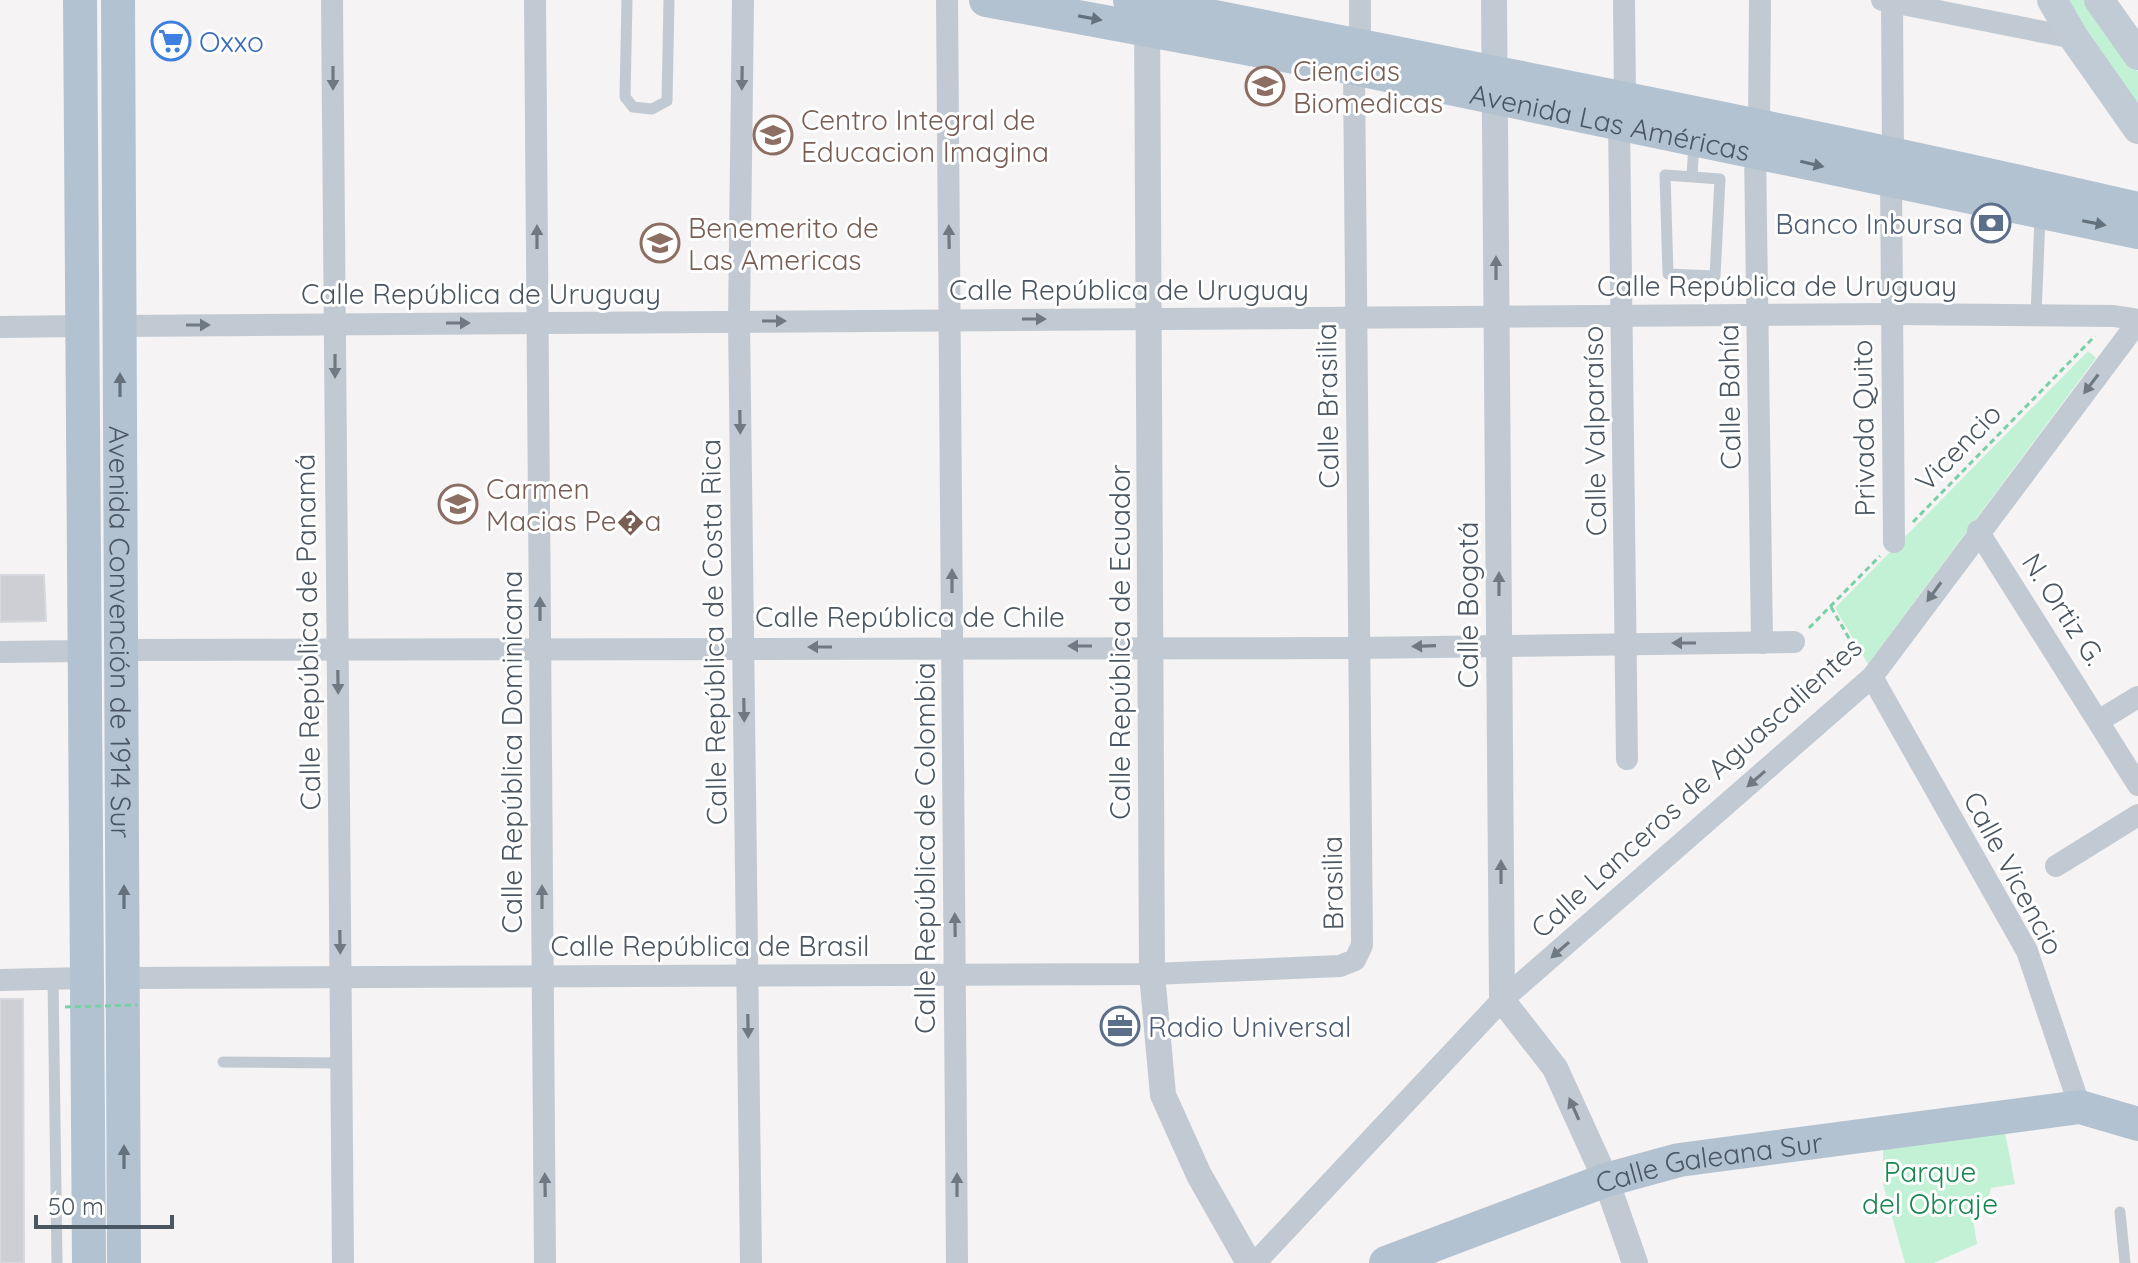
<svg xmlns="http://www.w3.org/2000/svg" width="2138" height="1263" font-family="Quicksand,sans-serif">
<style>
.green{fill:#c3f1d5}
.building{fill:#cdcfd5;stroke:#d7d9de;stroke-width:2}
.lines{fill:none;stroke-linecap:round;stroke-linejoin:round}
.path{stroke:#7ad0a6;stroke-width:3;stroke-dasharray:6 4;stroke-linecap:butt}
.service{stroke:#c1cad2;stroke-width:11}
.minor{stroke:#c1cad2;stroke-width:22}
.tertiary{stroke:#c1cad2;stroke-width:26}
.secondary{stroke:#c1cbd6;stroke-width:30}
.primary{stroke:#b3c2d1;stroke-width:34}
.path-bridge{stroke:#7ad0a6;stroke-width:3;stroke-dasharray:6 4;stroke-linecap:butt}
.oneway{fill:#64717d}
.oneway2{fill:#6e7983}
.labels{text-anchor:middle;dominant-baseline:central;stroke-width:6;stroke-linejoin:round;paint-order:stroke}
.shop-label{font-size:28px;fill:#366cbe;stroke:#fff;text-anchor:start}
.education-label{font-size:28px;fill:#785e54;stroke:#fff;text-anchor:start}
.street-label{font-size:28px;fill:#4a5661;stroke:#fff}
.service-label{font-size:28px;fill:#4e5e75;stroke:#fff;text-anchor:end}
.park-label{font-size:28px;fill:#17864f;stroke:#fff}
</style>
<rect width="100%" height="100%" fill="#f5f3f3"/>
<g class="green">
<path d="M2063,0H2086L2138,72V104Z"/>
<path d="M2088,351L2096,358L1868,664L1835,608Z"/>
<path d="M2005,1132L2015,1184L1991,1188L1987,1203L1971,1206L1977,1244L1934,1263H1905L1883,1184V1149Z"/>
</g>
<g class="building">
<path d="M0,575H44L46,621L0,622Z"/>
<path d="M0,999H23L24,1263H0Z"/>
</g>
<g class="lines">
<g class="path">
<path d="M1913,522L2095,336"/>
<path d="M1831,607L1861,659"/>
<path d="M1809,628L1880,556"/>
</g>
<g class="service">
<path d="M627,0L625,97L633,107L652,109L667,101L669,0"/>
<path d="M1665,175L1720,179L1715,276L1668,274Z"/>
<path d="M1692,176L1694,143"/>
<path d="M2036,315L2040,217"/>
<path d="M53,979L57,1263"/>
<path d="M223,1062L341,1063"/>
<path d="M2120,1212L2125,1263"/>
</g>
<g class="minor">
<path d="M332,0L343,1263"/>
<path d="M535,0L545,1263"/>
<path d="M743,0L739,321L751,1263"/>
<path d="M947,0L957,1263"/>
<path d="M1360,0V44"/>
<path d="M1624,0L1625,96"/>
<path d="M1882,0L2074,38"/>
<path d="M1892,2L1893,152"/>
<path d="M1619,122L1627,759"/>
<path d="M1759,125L1760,0"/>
<path d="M1755,151L1762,643"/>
<path d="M1891,182L1894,542"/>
<path d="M120,326L1892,314L2114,316L2138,320"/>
<path d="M0,327L81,326"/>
<path d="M1978,531L2138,785"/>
<path d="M122,650L1359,648L1794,642"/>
<path d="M0,652L83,651"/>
<path d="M1872,677L2027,951L2080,1107"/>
<path d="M2100,720L2138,697"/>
<path d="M2056,866L2138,815"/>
<path d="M125,978L1152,974L1340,966L1355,960L1362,945L1354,68"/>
<path d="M0,980L85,978"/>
<path d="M1255,1263L1502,1000L1872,677L2138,322"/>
</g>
<g class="tertiary">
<path d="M1494,0L1502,1000L1555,1068L1606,1180L1635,1263"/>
<path d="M1147,12L1152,974L1163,1095L1199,1175L1249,1263"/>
</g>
<g class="secondary">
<path d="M2052,0L2074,38L2138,129"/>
<path d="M2099,0L2138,55"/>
</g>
<g class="primary">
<path d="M80,0L89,1263"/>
<path id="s1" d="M118,0L124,1263"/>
<path id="s2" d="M986,0L1354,68L2138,232"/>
<path d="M1130,0C1467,68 1803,131 2138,209"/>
<path id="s3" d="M1386,1263L1606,1180L1679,1160L2080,1107L2138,1124"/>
</g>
<path class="path-bridge" d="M65,1007L137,1005"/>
</g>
<defs><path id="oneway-solid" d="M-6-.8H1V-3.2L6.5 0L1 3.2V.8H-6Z" transform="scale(2)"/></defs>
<g class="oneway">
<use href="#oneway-solid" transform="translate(1090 18) rotate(10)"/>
<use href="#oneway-solid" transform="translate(1812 164) rotate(13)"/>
<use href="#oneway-solid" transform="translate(2094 223) rotate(11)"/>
<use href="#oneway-solid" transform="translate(120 385) rotate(-90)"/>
<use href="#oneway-solid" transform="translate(124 897) rotate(-90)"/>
<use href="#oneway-solid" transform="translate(124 1157) rotate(-90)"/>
</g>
<g class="oneway2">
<use href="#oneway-solid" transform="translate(333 78) rotate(90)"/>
<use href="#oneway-solid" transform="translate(742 78) rotate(91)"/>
<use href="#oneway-solid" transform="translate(537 237) rotate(-90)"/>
<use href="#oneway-solid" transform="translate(949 237) rotate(-91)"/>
<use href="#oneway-solid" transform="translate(1496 268) rotate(-90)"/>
<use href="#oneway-solid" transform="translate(1034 319)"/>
<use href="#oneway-solid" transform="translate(774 321)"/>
<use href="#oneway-solid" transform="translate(458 323)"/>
<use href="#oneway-solid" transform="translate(198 325)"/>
<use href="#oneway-solid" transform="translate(335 366) rotate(90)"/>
<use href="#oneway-solid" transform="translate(2091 384) rotate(127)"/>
<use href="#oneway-solid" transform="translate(740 422) rotate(89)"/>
<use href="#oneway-solid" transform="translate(952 581) rotate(-90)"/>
<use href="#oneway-solid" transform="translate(1499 584) rotate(-90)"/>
<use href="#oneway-solid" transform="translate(1934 592) rotate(126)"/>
<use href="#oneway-solid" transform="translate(540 609) rotate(-90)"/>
<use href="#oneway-solid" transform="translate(1684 643) rotate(-180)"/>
<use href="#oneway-solid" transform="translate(1080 646) rotate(180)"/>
<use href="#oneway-solid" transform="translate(1424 646) rotate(178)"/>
<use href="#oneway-solid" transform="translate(820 647) rotate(180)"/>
<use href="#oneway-solid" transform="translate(338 682) rotate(89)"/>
<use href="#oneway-solid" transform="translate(744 710) rotate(89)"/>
<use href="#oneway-solid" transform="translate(1756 779) rotate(139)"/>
<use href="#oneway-solid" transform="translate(1501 872) rotate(-90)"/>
<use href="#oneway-solid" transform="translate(542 897) rotate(-90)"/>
<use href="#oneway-solid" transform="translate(955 925) rotate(-91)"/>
<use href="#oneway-solid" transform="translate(340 942) rotate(89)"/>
<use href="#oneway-solid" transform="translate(1560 950) rotate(139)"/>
<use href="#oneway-solid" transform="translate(748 1026) rotate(89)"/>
<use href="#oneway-solid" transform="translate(1574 1109) rotate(-114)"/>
<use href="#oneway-solid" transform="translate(545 1185) rotate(-91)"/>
<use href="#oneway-solid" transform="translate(957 1185) rotate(-90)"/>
</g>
<defs>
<g id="supermarket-ring" transform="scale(2)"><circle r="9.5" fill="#fff" stroke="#3f7fe0" stroke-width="1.5"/><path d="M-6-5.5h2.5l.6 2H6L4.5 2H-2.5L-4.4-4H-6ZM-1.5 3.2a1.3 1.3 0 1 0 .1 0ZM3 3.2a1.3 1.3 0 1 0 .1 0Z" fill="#3f7fe0"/></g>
<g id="university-ring" transform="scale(2)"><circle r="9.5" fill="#fff" stroke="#8d6e63" stroke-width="1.5"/><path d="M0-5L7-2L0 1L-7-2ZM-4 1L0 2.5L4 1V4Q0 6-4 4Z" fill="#8d6e63"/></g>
<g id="school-ring" transform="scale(2)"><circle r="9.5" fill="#fff" stroke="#8d6e63" stroke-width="1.5"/><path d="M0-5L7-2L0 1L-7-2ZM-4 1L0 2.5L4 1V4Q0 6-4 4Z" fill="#8d6e63"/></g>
<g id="bank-ring" transform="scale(2)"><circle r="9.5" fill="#fff" stroke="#5c6f8a" stroke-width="1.5"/><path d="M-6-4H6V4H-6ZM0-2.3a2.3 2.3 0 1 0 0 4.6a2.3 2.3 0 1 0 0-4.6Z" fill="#5c6f8a"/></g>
<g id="office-ring" transform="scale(2)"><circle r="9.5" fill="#fff" stroke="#5c6f8a" stroke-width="1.5"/><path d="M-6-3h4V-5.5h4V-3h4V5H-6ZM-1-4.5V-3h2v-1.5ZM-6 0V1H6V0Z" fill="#5c6f8a"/></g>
</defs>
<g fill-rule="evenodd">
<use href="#supermarket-ring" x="171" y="41"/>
<use href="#university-ring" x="1265" y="86"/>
<use href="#school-ring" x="773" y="135"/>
<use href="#bank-ring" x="1991" y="223"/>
<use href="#school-ring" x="660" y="243"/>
<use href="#school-ring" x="458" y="504"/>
<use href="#office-ring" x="1120" y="1026"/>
</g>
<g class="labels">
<g class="shop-label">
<text x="199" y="41">Oxxo</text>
</g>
<g class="education-label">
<text x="1293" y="70">Ciencias<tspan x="1293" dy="32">Biomedicas</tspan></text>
<text x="801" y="119">Centro Integral de<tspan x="801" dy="32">Educacion Imagina</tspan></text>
<text x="688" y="227">Benemerito de<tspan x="688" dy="32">Las Americas</tspan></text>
<text x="486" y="488">Carmen<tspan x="486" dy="32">Macias Pe�a</tspan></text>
</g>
<g class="street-label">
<text stroke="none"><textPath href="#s2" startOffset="636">Avenida Las Américas</textPath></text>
<text x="1777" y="285">Calle República de Uruguay</text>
<text x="1129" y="289">Calle República de Uruguay</text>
<text x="481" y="293">Calle República de Uruguay</text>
<text transform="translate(1729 397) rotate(-91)">Calle Bahía</text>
<text transform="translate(1327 406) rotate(-91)">Calle Brasilia</text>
<text transform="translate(1863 428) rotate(-91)">Privada Quito</text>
<text transform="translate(1594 431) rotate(-91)">Calle Valparaíso</text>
<text transform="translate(1958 447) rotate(-46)">Vicencio</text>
<text transform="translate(1467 605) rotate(-90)">Calle Bogotá</text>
<text transform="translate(2064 609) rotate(57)">N. Ortiz G.</text>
<text x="910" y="616">Calle República de Chile</text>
<text stroke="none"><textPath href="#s1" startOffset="632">Avenida Convención de 1914 Sur</textPath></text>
<text transform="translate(307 632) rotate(-91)">Calle República de Panamá</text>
<text transform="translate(713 632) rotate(-91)">Calle República de Costa Rica</text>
<text transform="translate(1119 642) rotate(-90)">Calle República de Ecuador</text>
<text transform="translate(511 752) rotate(-90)">Calle República Dominicana</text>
<text transform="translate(1696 787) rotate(-42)">Calle Lanceros de Aguascalientes</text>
<text transform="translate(924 848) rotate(-90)">Calle República de Colombia</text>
<text transform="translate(2014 873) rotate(62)">Calle Vicencio</text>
<text transform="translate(1332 883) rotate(-91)">Brasilia</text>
<text x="710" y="945">Calle República de Brasil</text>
<text stroke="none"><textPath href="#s3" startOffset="340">Calle Galeana Sur</textPath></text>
</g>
<g class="service-label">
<text x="1963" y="223">Banco Inbursa</text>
<text x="1148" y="1026" text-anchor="start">Radio Universal</text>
</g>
<g class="park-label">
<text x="1930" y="1171">Parque<tspan x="1930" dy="32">del Obraje</tspan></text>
</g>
</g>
<path d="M36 1215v12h136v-12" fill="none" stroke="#4a5661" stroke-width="4"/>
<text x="48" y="1215" font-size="24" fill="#4a5661" stroke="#ffffff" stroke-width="6" paint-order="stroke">50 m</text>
</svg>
